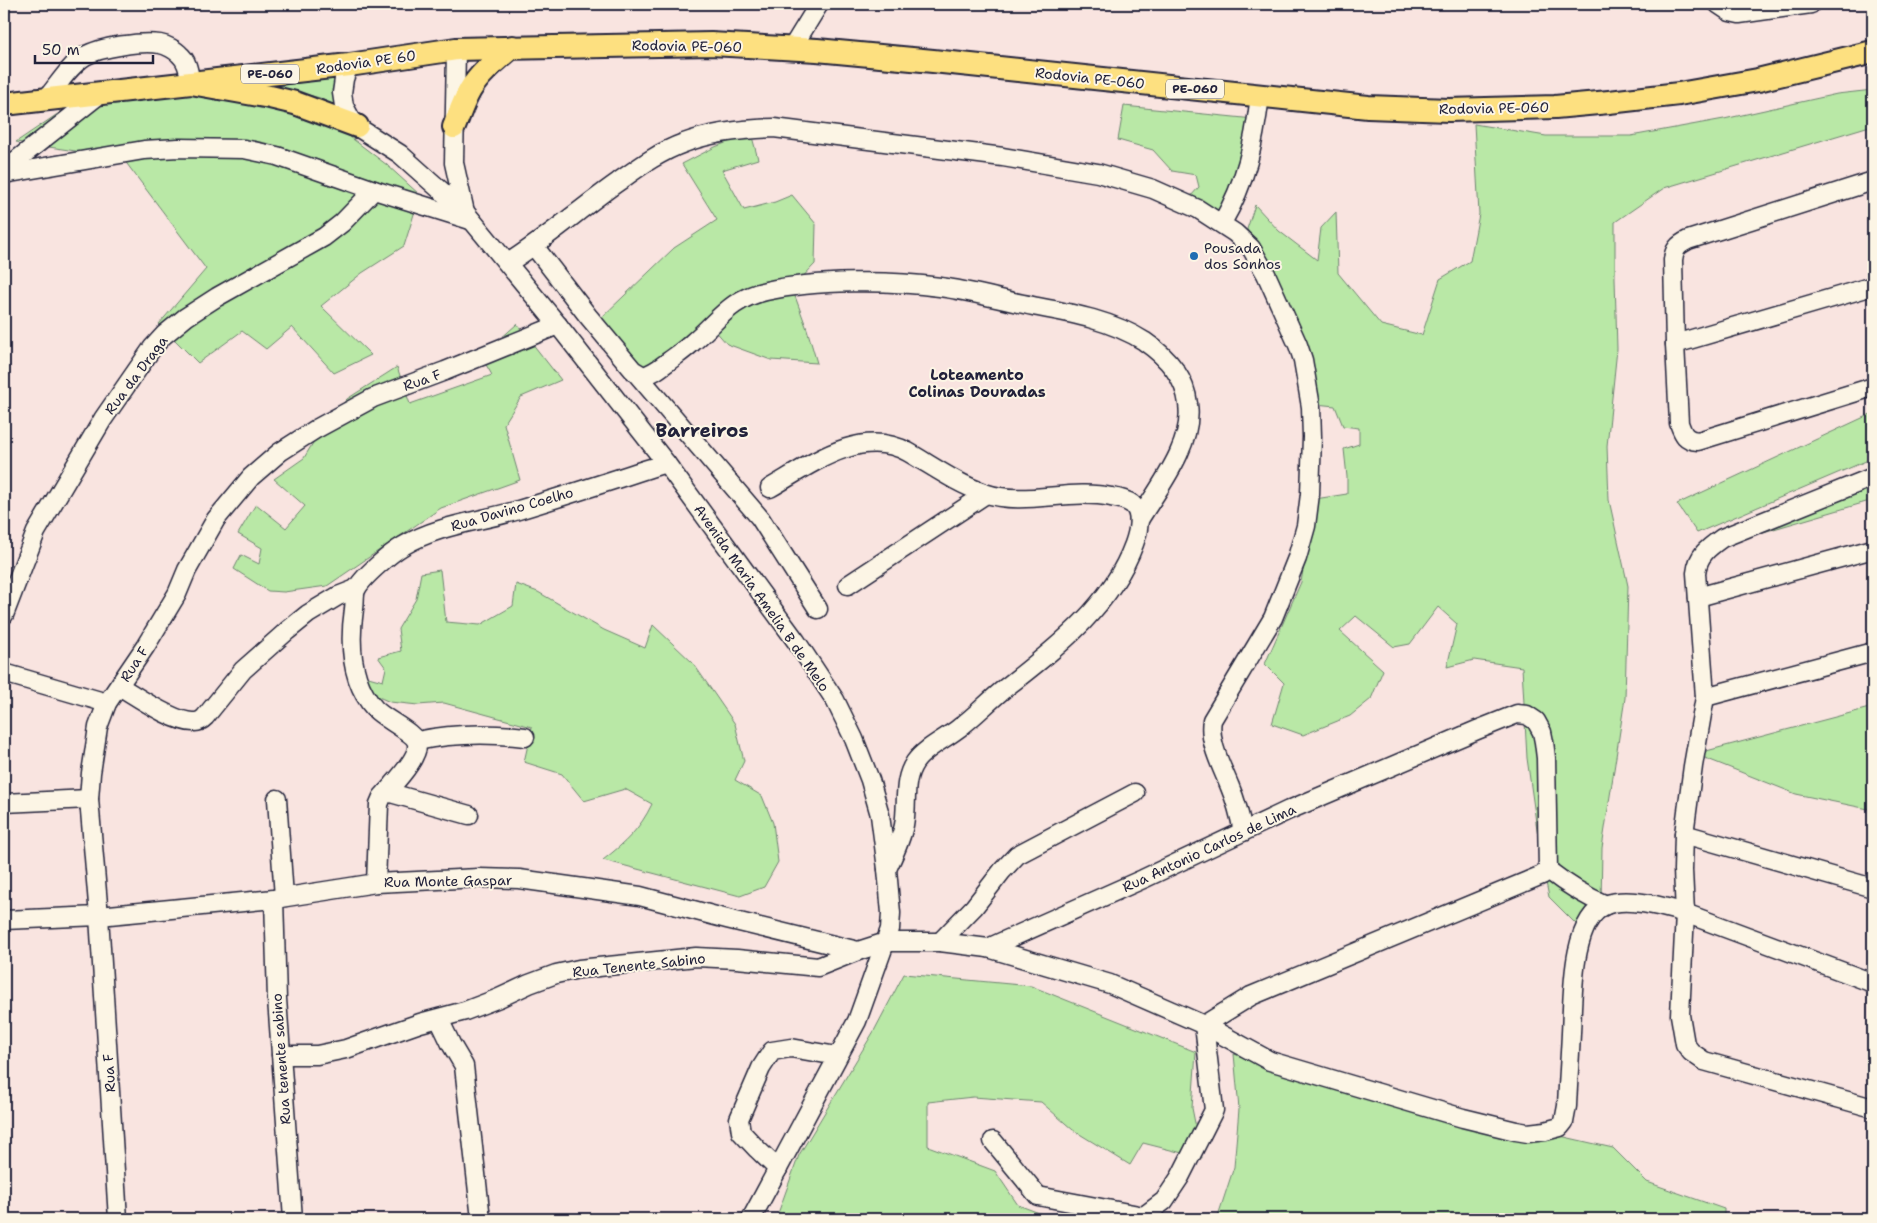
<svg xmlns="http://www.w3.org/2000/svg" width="1877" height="1223" font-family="'Shantell Sans',sans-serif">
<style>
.green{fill:#b9e8a6;stroke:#6e8570}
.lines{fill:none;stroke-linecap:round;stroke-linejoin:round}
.minor-casing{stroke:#22223b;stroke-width:21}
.major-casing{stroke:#22223b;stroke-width:26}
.minor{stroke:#fcf5e5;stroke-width:18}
.major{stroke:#fde080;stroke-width:22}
.poi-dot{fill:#1f6fb2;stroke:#fcf5e5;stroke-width:2}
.labels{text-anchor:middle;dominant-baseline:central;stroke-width:4;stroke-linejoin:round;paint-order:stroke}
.shield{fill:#fcf5e5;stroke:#63616e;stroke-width:1}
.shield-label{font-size:12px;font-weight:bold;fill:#22223b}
.street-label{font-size:14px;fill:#22223b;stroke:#fcf5e5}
.poi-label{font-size:14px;fill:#22223b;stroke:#fcf5e5;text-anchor:start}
.neighbourhood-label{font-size:15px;font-weight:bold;fill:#22223b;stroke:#fcf5e5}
.district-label{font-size:19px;font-weight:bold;fill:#22223b;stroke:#fcf5e5}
</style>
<rect width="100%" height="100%" fill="#f9e4e0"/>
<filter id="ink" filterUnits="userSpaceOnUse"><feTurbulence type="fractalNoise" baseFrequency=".02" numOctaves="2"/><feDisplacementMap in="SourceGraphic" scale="10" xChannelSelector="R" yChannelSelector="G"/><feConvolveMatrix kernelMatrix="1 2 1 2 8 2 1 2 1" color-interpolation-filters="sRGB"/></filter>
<g filter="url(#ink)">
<g class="green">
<path d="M336,78L332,90L340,109L320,98L275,86Z"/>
<path d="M1873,90V125L1664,188L1615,222V278L1617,349L1607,446L1609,500L1628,586L1625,698L1602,848L1601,904L1577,925L1549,897L1541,858L1527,758L1522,667L1474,660L1447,667L1457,624L1438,607L1410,644L1394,647L1356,616L1340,631L1383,670L1371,699L1350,716L1303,735L1272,724L1284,683L1265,664L1301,582L1315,499L1347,494V477L1344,449L1359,444V428L1343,426L1335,406L1316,404L1284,309L1247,229L1255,205L1279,231L1317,260L1321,228L1336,212L1338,273L1381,325L1422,335L1440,279L1470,261L1479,214L1474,124L1546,136H1631L1724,119L1837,94Z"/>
<path d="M185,92L309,115L337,127L387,165L420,195L404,246L362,273L321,306L371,355L334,373L292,327L266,349L242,331L198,363L159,324L206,269L115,148L82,152L16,142L62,111Z"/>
<path d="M1124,106L1254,119L1230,203L1218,210L1190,197L1199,187L1196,175L1172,171L1153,150L1118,140Z"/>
<path d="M751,133L758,159L722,170L744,210L775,202L792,195L816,224L815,264L792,288L807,329L817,363L771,360L727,344L707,321L642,372L599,320L674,248L717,220L682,164L715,147Z"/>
<path d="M517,324L561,380L521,397L504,424L520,480L441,508L327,586L284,592L268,591L234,569L241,555L259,564L262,548L238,534L256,504L286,528L305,506L274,479L304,458L323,426L347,399L397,367L410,404L492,375L481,356Z"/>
<path d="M1873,413V458L1697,533L1677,504Z"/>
<path d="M1873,474V500L1719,545Z"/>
<path d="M440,570L446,622L480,625L513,606L516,584L538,592L604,630L645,648L653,625L693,663L735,724L744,761L735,780L762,796L773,823L778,862L764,887L740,896L603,860C625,843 640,829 652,804L625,789L584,801L562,774L524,762L532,727L444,703L418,705L390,702L374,695L361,675L383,681L386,668L378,657L401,651L398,629L416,599L421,573Z"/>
<path d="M1873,707V810L1796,794L1695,754Z"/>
<path d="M904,974L1031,986L1196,1052L1192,1108L1202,1158L1143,1143L1130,1165L1073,1130L1041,1102L973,1097L928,1102V1146L995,1171L1018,1205L1055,1219H776L799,1155L874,1031Z"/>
<path d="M1234,1054L1379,1103L1547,1133L1613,1148L1647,1182L1724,1209V1219H1217L1234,1167L1239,1109Z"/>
</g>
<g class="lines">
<g class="minor-casing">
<g id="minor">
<path d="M1718,4L1730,12L1739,14L1811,4"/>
<path d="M792,48L819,4"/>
<path d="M456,49L454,163L465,212"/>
<path d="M349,65L344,79L342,93L344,106L351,119L362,130L400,154L465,212L558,325L666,463L796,641L835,700L854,739L870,780L880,815L887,869L891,913L890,929L857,1021L751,1219"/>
<path d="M46,99C58,85 69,66 85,56C100,47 142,41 160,44C166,45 176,50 180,55C188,61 189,74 191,83"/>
<path d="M4,170L100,94"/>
<path d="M4,174L144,150L178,148L244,149L277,156L374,190L470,220"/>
<path d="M1873,181L1688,240C1678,245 1674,249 1673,260L1675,344L1679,423C1683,434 1685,440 1698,441L1873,387"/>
<path d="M1222,223C1246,182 1254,144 1260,96"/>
<path d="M534,246L588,316L633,370L643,376C653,374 661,367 669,361C677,355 686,349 693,342C719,320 730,299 766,291C815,280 890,280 940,287C971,291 1002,300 1033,306C1070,313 1111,320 1144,341C1166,356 1185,376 1188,404C1194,444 1159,487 1139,520"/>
<path d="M508,263C546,239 581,208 618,182C639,167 659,152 684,143C712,132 743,129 774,128L1003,157L1098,173L1153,189L1198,209L1235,233L1251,248L1266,274L1298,345L1303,360L1311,407L1312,437L1310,494L1306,526L1297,558L1273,618L1212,720C1208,742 1222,767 1230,787C1236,801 1240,816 1243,832"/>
<path d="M1675,344L1873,286"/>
<path d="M636,373L760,518L818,609"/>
<path d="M1873,477L1722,538C1708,548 1698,555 1696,573L1705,697L1693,766L1684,834L1683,870L1685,913L1680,1015L1685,1044L1691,1052L1704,1061L1873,1108"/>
<path d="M770,488C810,465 861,426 908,452C934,467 956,483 984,493C1025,507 1069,488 1111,497C1118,498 1126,500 1132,504C1143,513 1138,533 1134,544C1111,607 1055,649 1004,689C989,701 975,716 959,728C945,739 925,748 915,762C902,781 908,803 904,825C901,840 894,854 887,869"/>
<path d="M848,585L986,494"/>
<path d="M1698,597L1873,549"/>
<path d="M4,615L36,532L103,419L153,347L164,335L186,317L217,297L324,237L342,223L374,190"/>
<path d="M4,673L107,703"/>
<path d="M119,686C136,696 176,724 195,722C199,722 202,720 205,717L243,670L287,631L308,614L338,596L356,589"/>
<path d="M1705,697L1873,652"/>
<path d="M417,741C453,733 489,733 525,737"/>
<path d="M387,792L469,815"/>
<path d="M277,799L284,897"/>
<path d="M4,803L89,799"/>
<path d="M1684,834L1873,888"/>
<path d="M1548,870C1566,884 1585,896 1606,905"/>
<path d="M376,883L379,804L382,797C392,786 419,758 417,744C416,733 384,719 375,709C350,681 349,643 354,609C355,603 354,595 356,590C362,577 391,553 403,546C438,525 477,522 515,511C565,496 616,479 666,463"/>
<path d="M274,899L277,999L293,1219"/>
<path d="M4,920L99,916L274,899L376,883L479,878L519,879L640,896L727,919L858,951L886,942H940L988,948L1143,879L1289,810L1477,730L1517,714L1527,715L1536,721L1542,732L1544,742L1546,758L1548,870L1542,875L1251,996L1204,1025L1214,1110L1180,1177L1164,1201L1144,1216L1038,1196L993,1141"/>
<path d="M940,942L974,907L1002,871L1017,855L1135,793"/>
<path d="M988,948L1110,984L1204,1025L1270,1061L1463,1118L1516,1131L1528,1133L1545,1131L1560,1127L1564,1122L1567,1106C1568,1082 1570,1057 1571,1033C1573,1000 1570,920 1606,905C1627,896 1665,907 1685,913L1873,983"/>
<path d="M439,1019L451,1044L464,1066L481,1219"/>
<path d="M281,1055H317L346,1049L420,1023L465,1011L499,998L529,984L556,974L579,969L696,957L737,959L818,967L858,951"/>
<path d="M778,1169L757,1149L741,1132L739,1119L761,1068L772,1051L791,1048L837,1056"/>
<path d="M118,1219L99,916L89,799L91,773L98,727L107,703L145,647L177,594L187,570L216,519L251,477L280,452L316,429L373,398L445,371L558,325"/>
</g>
</g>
<g class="major-casing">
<g id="major">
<path d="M191,83L349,65L456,49L711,44L817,50L933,61L1368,107L1449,110L1555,107L1609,102L1679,94L1758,80L1873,52"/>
<path d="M4,104L191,83L270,97L295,103L357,126"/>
<path d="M454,127C459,115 463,102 470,90C480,73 497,60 512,47"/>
</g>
</g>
<use href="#minor" class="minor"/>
<use href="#major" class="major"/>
</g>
</g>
<circle class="poi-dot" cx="1194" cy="256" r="5"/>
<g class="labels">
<g class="shield">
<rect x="241" y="64.5" width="58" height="19" rx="4"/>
<rect x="1166" y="79.5" width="58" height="19" rx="4"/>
</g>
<g class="shield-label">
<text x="270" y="74">PE-060</text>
<text x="1195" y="89">PE-060</text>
</g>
<g class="street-label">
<text transform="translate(687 46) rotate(1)">Rodovia PE-060</text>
<text transform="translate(366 62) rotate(-8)">Rodovia PE 60</text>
<text transform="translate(1090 78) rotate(6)">Rodovia PE-060</text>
<text transform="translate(1494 108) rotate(-1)">Rodovia PE-060</text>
<text transform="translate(136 375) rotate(-53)">Rua da Draga</text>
<text transform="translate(422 380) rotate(-19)">Rua F</text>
<text transform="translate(512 509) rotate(-16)">Rua Davino Coelho</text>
<text transform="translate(762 598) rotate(55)">Avenida Maria Amelia B de Melo</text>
<text transform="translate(134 664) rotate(-57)">Rua F</text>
<text transform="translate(1209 848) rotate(-25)">Rua Antonio Carlos de Lima</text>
<text transform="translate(448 881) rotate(-1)">Rua Monte Gaspar</text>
<text transform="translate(639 965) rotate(-6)">Rua Tenente Sabino</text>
<text transform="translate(281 1059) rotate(-94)">Rua tenente sabino</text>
<text transform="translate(109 1073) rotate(-94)">Rua F</text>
</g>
<g class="poi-label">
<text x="1204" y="248">Pousada<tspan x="1204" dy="16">dos Sonhos</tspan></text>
</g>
<g class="neighbourhood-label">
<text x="977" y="375">Loteamento<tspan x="977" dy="17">Colinas Douradas</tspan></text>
</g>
<g class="district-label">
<text x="702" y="430">Barreiros</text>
</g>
</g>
<rect width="1877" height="1223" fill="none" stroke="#fcf5e5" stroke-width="20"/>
<rect x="10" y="10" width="1857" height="1203" fill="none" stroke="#22223b" stroke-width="2" filter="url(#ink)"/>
<path d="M35 55v8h118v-8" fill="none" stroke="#22223b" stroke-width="2.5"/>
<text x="42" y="55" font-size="15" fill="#22223b" stroke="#fcf5e5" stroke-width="4" paint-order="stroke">50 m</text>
</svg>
